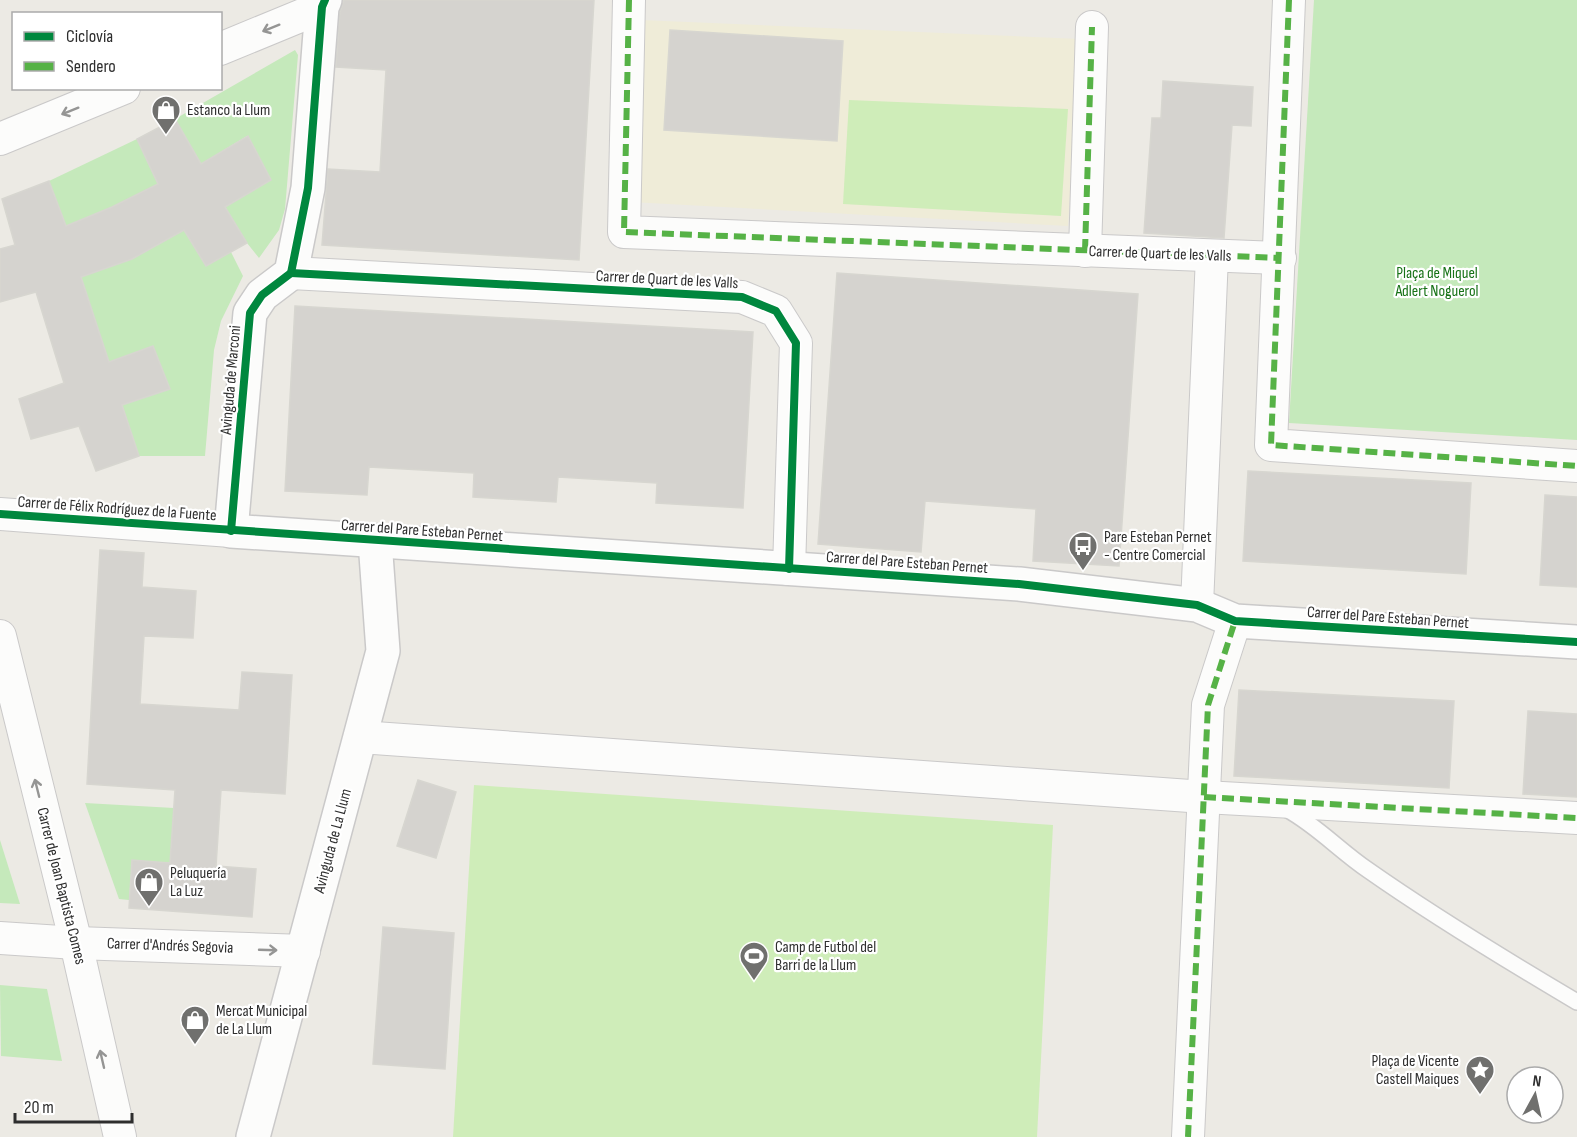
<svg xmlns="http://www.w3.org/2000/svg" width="1577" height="1137" font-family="'Sofia Sans Condensed',sans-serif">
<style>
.education{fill:#efecd8}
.green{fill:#c5e9bb}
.pitch{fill:#cfedb9}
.building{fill:#d5d3cf;stroke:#d7d6d0;stroke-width:1.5}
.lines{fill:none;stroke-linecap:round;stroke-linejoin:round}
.lane-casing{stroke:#cac9c9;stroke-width:18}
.street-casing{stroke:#cac9c9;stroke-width:34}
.secondary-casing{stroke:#cac9c9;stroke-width:36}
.lane{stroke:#fcfcfb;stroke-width:15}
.street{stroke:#fcfcfb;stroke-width:32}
.secondary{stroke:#fcfcfb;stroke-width:33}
.quiet{stroke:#56b246;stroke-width:6;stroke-dasharray:12 6;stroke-linecap:butt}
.cycleway-casing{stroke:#fff;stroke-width:11}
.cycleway{stroke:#00873e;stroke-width:8}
.oneway{stroke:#959594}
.labels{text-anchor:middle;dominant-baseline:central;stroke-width:4.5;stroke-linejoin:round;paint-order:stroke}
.poi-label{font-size:16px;fill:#2e2e2e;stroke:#fff;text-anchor:start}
.street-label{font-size:16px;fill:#2e2e2e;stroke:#fff}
.park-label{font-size:16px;fill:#177217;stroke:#fff}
</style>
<rect width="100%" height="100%" fill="#eceae4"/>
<path class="education" d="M641,20L1080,39L1068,226L631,202Z"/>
<g class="green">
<path d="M1314,0H1577V440L1289,423Z"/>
<path d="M295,50L298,55L285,209L279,230L259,258L247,243L225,207L271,180L247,136L201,164L175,119Z"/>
<path d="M137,139L158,184L112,207L66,226L49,181Z"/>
<path d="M184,230L231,252L243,276L221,321L214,350L205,456H139L122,405L170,389L153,346L109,362L81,277L132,259Z"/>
<path d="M85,803L174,808L170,863L132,860L129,900L119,899Z"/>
<path d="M0,840L20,904L0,903Z"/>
<path d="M0,985L47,989L62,1061L1,1056Z"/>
</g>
<g class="pitch">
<path d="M849,100L1068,109L1061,216L843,204Z"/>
<path d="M474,785L1053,825L1037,1137H453Z"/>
</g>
<g class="building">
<path d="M344,0H594L579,260L322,245L328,169L380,172L386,70L336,67L340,12Z"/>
<path d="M670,30L843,41L837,141L664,130Z"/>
<path d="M1163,81L1253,87L1251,126L1232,125L1224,238L1144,233L1152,118H1161Z"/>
<path d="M175,119L201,164L248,136L271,180L225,207L247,243L206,266L184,230L132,259L81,277L109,362L153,346L170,389L122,405L139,456L96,471L79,426L31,439L19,399L64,383L36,292L0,302V249L15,245L2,199L49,181L66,226L112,207L158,184L137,139Z"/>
<path d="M837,273L1138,294L1119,566L1033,561L1036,509L925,501L921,552L818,544Z"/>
<path d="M295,306L753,332L743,508L656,503L657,483L558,477L556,502L473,497L474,473L369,467L367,495L285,491Z"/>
<path d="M1248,471L1471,483L1466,574L1243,561Z"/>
<path d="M1545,495L1577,497V587L1540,585Z"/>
<path d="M100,550L144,553L142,587L196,591L193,638L144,636L140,704L239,710L242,672L292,675L285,794L221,790L216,866L256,869L252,917L129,908L132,860L170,863L175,790L87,784Z"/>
<path d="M1239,690L1454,701L1449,788L1234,776Z"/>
<path d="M1528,711L1577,714V797L1523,794Z"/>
<path d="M418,780L456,792L436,858L397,846Z"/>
<path d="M383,927L454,933L445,1069L373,1064Z"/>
</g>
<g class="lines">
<g class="lane-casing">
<path id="lane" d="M1288,810C1317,826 1340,851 1368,870C1435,917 1506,960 1577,1002"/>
</g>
<g class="street-casing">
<g id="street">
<path d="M629,0L624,232L1280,258"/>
<path d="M1289,0L1271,445L1577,466"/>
<path d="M220,49L322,7"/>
<path d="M0,139L124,88"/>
<path d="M1085,251L1092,27"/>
<path d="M291,273L742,297L776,311L796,343L789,569"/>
<path d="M0,514L231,531"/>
<path d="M1197,605L1212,256"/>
<path d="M0,636L76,943L120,1137"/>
<path d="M360,737L1204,797L1577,818"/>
<path d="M0,938L76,943L304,951"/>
<path d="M1188,1137L1208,705L1235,621"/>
</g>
</g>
<g class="secondary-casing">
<g id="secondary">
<path d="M325,0L322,7L308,188L291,273L262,295L250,313L231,531L1019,584L1197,605L1235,621L1577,642"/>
<path d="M253,1137L383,651L375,541"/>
</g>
</g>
<use href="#lane" class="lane"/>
<use href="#street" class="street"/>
<use href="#secondary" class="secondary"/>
<g class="quiet">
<path d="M629,0L624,232L1280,258"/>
<path d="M1289,0L1271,445L1577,466"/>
<path d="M1085,251L1092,27"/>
<path d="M1204,797L1577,818"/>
<path d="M1188,1137L1208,705L1235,621"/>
</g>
<g class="cycleway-casing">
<g id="cycleway">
<path d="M291,273L742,297L776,311L796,343L789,569"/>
<path d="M0,514L1019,584L1197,605L1235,621L1577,642"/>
<path d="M231,531L250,313L262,295L291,273L308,188L322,7L325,0"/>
</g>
</g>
<use href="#cycleway" class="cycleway"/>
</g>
<defs><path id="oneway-shaft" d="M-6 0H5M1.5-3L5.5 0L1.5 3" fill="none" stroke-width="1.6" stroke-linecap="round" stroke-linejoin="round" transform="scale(1.5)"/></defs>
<g class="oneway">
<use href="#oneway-shaft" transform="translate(271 28) rotate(158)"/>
<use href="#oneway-shaft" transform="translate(70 111) rotate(158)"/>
<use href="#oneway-shaft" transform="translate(37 788) rotate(-104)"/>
<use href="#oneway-shaft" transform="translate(268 950) rotate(2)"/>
<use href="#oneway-shaft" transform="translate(102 1059) rotate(-103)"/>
</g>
<defs>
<g id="shop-pin" transform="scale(1.5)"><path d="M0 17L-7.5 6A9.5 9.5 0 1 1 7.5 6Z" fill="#70706e" stroke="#fff"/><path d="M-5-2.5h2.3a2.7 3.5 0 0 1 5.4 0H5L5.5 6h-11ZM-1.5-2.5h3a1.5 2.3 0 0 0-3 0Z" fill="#fff"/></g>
<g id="bus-pin" transform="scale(1.5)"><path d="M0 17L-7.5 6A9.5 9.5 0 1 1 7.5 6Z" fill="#70706e" stroke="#fff"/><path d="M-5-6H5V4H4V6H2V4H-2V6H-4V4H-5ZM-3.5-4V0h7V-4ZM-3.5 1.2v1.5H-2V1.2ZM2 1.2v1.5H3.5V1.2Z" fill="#fff"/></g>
<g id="stadium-pin" transform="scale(1.5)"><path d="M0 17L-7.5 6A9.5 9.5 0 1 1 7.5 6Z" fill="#70706e" stroke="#fff"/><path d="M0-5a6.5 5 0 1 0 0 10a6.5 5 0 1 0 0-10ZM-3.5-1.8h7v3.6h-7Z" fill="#fff"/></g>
<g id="sight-pin" transform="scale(1.5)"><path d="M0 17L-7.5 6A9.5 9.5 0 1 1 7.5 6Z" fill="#70706e" stroke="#fff"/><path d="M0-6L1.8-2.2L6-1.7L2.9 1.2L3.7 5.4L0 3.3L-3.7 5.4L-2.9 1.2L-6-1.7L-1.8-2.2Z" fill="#fff"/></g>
</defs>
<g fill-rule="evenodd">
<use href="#shop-pin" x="166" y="110"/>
<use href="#bus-pin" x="1083" y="546"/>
<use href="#shop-pin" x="149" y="882"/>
<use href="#stadium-pin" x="754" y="956"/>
<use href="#shop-pin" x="195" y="1020"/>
<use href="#sight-pin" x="1480" y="1070"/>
</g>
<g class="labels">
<g class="poi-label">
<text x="187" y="110">Estanco la Llum</text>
<text x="1104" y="537">Pare Esteban Pernet<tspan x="1104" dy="18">- Centre Comercial</tspan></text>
<text x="170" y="873">Peluquería<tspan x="170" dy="18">La Luz</tspan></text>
<text x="775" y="947">Camp de Futbol del<tspan x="775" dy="18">Barri de la Llum</tspan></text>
<text x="216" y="1011">Mercat Municipal<tspan x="216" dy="18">de La Llum</tspan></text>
<text x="1459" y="1061" text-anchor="end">Plaça de Vicente<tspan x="1459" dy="18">Castell Maiques</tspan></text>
</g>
<g class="street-label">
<text transform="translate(1160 254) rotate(2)">Carrer de Quart de les Valls</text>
<text transform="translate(667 280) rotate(3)">Carrer de Quart de les Valls</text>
<text transform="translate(231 380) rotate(-85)">Avinguda de Marconi</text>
<text transform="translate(117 509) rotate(4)">Carrer de Félix Rodríguez de la Fuente</text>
<text transform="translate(422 531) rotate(4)">Carrer del Pare Esteban Pernet</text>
<text transform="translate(907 563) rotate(4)">Carrer del Pare Esteban Pernet</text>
<text transform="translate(1388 618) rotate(4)">Carrer del Pare Esteban Pernet</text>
<text transform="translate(333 841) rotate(-75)">Avinguda de La Llum</text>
<text transform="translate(61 886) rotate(76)">Carrer de Joan Baptista Comes</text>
<text transform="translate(170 946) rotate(2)">Carrer d'Andrés Segovia</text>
</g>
<g class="park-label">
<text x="1437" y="273">Plaça de Miquel<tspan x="1437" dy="18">Adlert Noguerol</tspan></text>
</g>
</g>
<rect x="12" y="12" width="210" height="78" fill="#ffffff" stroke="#ababab" stroke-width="1.5"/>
<rect x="24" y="32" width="30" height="9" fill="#00873e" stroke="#ababab" stroke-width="1.5"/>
<text x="66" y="42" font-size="18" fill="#2e2e2e">Ciclovía</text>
<rect x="24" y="62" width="30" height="9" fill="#56b246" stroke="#ababab" stroke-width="1.5"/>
<text x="66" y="72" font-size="18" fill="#2e2e2e">Sendero</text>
<g transform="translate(1535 1095) rotate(8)"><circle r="28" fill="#ffffff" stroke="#ababab" stroke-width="1.5"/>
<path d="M0-4.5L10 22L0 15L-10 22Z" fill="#70706e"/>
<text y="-9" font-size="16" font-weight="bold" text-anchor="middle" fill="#2e2e2e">N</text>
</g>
<path d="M15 1113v9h117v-9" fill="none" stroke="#2e2e2e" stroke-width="3"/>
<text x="24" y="1113" font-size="18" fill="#2e2e2e" stroke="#ffffff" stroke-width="4.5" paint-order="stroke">20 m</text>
</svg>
